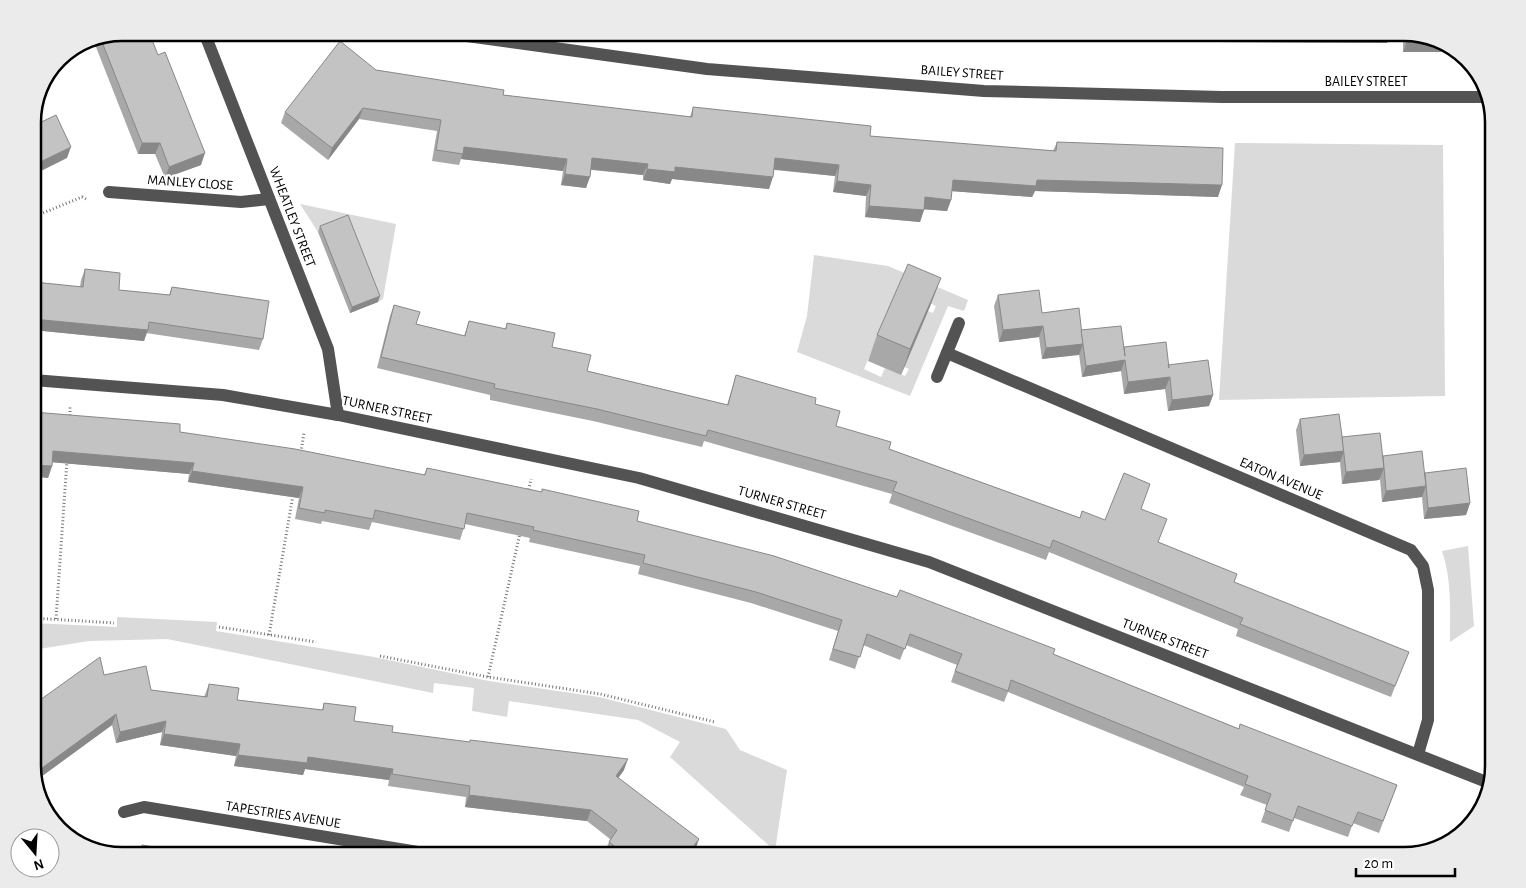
<svg xmlns="http://www.w3.org/2000/svg" width="1526" height="888" font-family="'Alegreya Sans',sans-serif">
<style>
.green{fill:#dadada;fill-rule:evenodd}
.lines{fill:none;stroke-linecap:round;stroke-linejoin:round}
.path{stroke:#757575;stroke-width:3;stroke-dasharray:1 2.5;stroke-linecap:butt}
.minor{stroke:#535353;stroke-width:12}
.wall{fill:#a8a8a8}
.shaded-wall{fill:#888}
.building{fill:#c3c3c3;stroke:#888}
.labels{text-anchor:middle;dominant-baseline:central;stroke-width:4.5;stroke-linejoin:round;paint-order:stroke}
.street-label{font-size:14px;fill:#000;stroke:#fff}
.rim{fill:none;stroke:#000;stroke-width:2.5}
</style>
<rect width="100%" height="100%" fill="#fff"/>
<g class="green">
<path d="M1235,143L1443,145L1445,396L1219,400Z"/>
<path d="M300,204L396,224L383,299L378,302L346,221L318,232Z"/>
<path d="M814,255L888,266L968,300L964,311L948,306L910,396L797,352L807,316ZM902,281L916,297L936,306L933,313L928,311L904,367L909,369L905,376L885,368L881,377L864,369Z"/>
<path d="M1468,546L1474,626L1450,642C1450,611 1452,580 1442,551Z"/>
<path d="M117,617L217,622L216,631L374,657L489,681L599,697L726,729L740,750L787,770L775,851L670,757L680,742L638,720L509,701L507,717L472,711L474,688L434,683L433,693L167,639L89,641L33,650V623L117,627Z"/>
</g>
<g class="lines">
<g class="path">
<path d="M33,215H38L82,197L86,199"/>
<path d="M70,419V405"/>
<path d="M301,452L304,433"/>
<path d="M528,493L531,479"/>
<path d="M33,618L114,623"/>
<path d="M56,619L67,460"/>
<path d="M219,627L316,642"/>
<path d="M269,635L293,495"/>
<path d="M380,656L488,677L600,694L715,722"/>
<path d="M488,677L520,533"/>
</g>
<g class="minor">
<path d="M204,32L328,349L338,415"/>
<path d="M438,32L707,69L984,91L1222,97H1488"/>
<path d="M109,192L241,202L269,199"/>
<path d="M947,353L1411,550L1423,566L1428,590V720L1418,754"/>
<path d="M937,377L959,323"/>
<path d="M33,380L223,395L338,415L639,478L929,562L1489,783"/>
<path d="M124,812L144,807L436,855"/>
</g>
</g>
<g class="wall">
<path d="M122,32L201,165L165,178L155,154H138L96,47L88,39Z"/>
<path d="M1157,32H1391L1387,43L1214,42V34Z"/>
<path d="M1403,32L1444,43L1441,52H1403Z"/>
<path d="M376,70L503,95L690,117L693,107L870,136L1053,151L1057,142L1218,197L1035,191L1032,197L952,191L951,200L947,211L924,209L920,222L865,217L866,196L833,192L835,176L774,170L769,189L672,179L670,184L643,180V175L591,170L586,188L561,185L563,171L461,159L459,165L432,161L437,131L359,119L328,160L281,123L285,112Z"/>
<path d="M320,226L378,302L350,313L318,232Z"/>
<path d="M85,269L119,290L169,295L172,287L263,339L259,350L146,333L144,341L33,330V271L34,282L80,287L81,280Z"/>
<path d="M998,295L1042,313L1081,331L1168,365L1213,395L1209,406L1168,411L1165,389L1124,394L1121,371L1082,377L1079,354L1042,359L1039,337L999,342L994,306Z"/>
<path d="M931,304L901,375L868,361L877,335Z"/>
<path d="M394,305L416,324L464,336L469,321L505,329L507,323L552,347L587,371L727,405L736,375L815,404L836,426L889,449L1080,518L1105,520L1141,509L1159,542L1234,583L1404,663L1391,697L1236,636L1238,629L1049,552L1046,560L889,503L892,494L704,441L702,447L593,421L490,400V395L377,368L390,316Z"/>
<path d="M33,412L180,432L424,475L427,468L637,521L1053,654L1239,729L1397,785L1379,833L1353,823L1348,837L1294,818L1289,832L1261,822L1267,805L1240,795L1244,787L1008,692L1004,702L951,682L957,665L906,645L900,660L863,645L855,669L829,660L838,631L751,603L638,574L640,566L529,542L530,538L465,524L460,540L372,522L369,530L322,521L321,524L295,519L299,498L188,482L189,474L52,462V466L48,478L33,476Z"/>
<path d="M1300,419L1382,456L1424,473L1470,503L1466,515L1424,519L1422,497L1382,502L1380,479L1379,480L1342,484L1340,462L1300,466L1296,430Z"/>
<path d="M104,675L151,690L204,697L209,684L237,700L322,710L324,703L354,721L392,732L624,770L618,778L695,851L691,856H608L604,853L609,842L610,839L587,821L465,807L466,797L388,786L389,780L305,769L303,775L234,766L236,756L160,745L162,732L116,743L112,725L38,779L33,772V705Z"/>
</g>
<g class="shaded-wall">
<path d="M1157,32H1215L1214,34Z"/>
<path d="M1217,32H1391L1387,43L1214,42Z"/>
<path d="M99,37L96,47L78,46L88,39Z"/>
<path d="M1434,40L1444,43L1441,52H1403L1407,41Z"/>
<path d="M363,108L359,119L328,160L332,148Z"/>
<path d="M142,143H160L155,154H138Z"/>
<path d="M71,147L67,158L33,175V168L34,165Z"/>
<path d="M464,147L567,159L563,171L461,159Z"/>
<path d="M205,153L201,165L165,178L169,167Z"/>
<path d="M592,158L648,164L643,175L588,169Z"/>
<path d="M775,158L839,165L835,176L771,169Z"/>
<path d="M675,167L773,177L769,189L672,179L670,184L643,180L647,169Z"/>
<path d="M565,174L590,177L586,188L561,185Z"/>
<path d="M953,180H1037L1222,185L1218,197L1035,191L1032,197L949,191Z"/>
<path d="M837,181L871,185L866,196L833,192Z"/>
<path d="M925,197L951,200L947,211L920,209Z"/>
<path d="M869,206L924,210L920,222L865,217Z"/>
<path d="M941,278L931,304L901,375L910,349Z"/>
<path d="M380,296L378,302L350,313L352,307Z"/>
<path d="M33,319L148,330L144,341L33,330Z"/>
<path d="M1043,326L1039,337L999,342L1003,330Z"/>
<path d="M1083,344L1079,355L1042,359L1046,348Z"/>
<path d="M1125,360L1121,371L1082,377L1086,366Z"/>
<path d="M1170,377L1165,389L1124,394L1128,382Z"/>
<path d="M1213,395L1209,406L1168,411L1172,400Z"/>
<path d="M53,451L194,463L189,474L49,462Z"/>
<path d="M1344,451L1340,462L1300,466L1304,455Z"/>
<path d="M33,465L52,466L48,478L33,476Z"/>
<path d="M1384,468L1379,480L1342,484L1346,472Z"/>
<path d="M192,471L303,487L299,498L188,482Z"/>
<path d="M1426,486L1422,497L1382,502L1386,491Z"/>
<path d="M1470,503L1466,515L1424,519L1428,508Z"/>
<path d="M116,714L112,725L38,779L42,768Z"/>
<path d="M166,721L162,732L116,743L120,732Z"/>
<path d="M164,734L240,744L236,756L160,745Z"/>
<path d="M238,755L308,757L393,769L389,780L305,769L303,775L234,766Z"/>
<path d="M628,759L624,770L611,788L616,776Z"/>
<path d="M469,795L591,810L587,821L465,807Z"/>
<path d="M699,839L695,851L691,856H686Z"/>
</g>
<g class="building">
<path d="M122,32H149L158,55L165,52L205,153L169,167L160,143H142L100,37Z"/>
<path d="M1407,33L1434,40L1407,41Z"/>
<path d="M340,41L376,70L504,90L503,95L692,117L693,107L871,126L870,136L1056,151L1057,142L1223,148L1222,185L1037,180L1036,186L953,180L951,200L925,197L924,210L869,206L871,185L837,181L839,165L775,158L773,177L675,167V172L647,169L648,164L592,158L590,177L565,174L567,159L464,147L463,154L436,150L441,120L363,108L332,148L285,112Z"/>
<path d="M56,115L71,147L34,165L33,162V126Z"/>
<path d="M348,215L380,296L352,307L320,226Z"/>
<path d="M908,264L941,278L910,349L877,335Z"/>
<path d="M85,269L120,273L119,290L170,295L172,287L269,301L263,339L149,322L148,330L33,319V271L35,272L34,282L83,287Z"/>
<path d="M1039,290L1042,313L1079,308L1083,344L1046,348L1043,326L1003,330L998,295Z"/>
<path d="M394,305L420,312L416,324L465,336L469,321L506,329L507,323L555,333L552,347L591,355L587,371L728,405L736,375L816,398L815,404L840,411L836,426L891,442L889,449L1080,518L1082,511L1105,520L1124,473L1150,484L1141,509L1167,519L1158,542L1237,574L1234,582L1409,652L1395,686L1240,624L1243,618L1053,540L1050,548L893,491L897,482L708,430L706,436L597,409L494,388L495,384L381,357Z"/>
<path d="M1121,326L1125,356L1124,347L1166,342L1169,368L1168,365L1208,360L1213,395L1172,400L1170,377L1128,382L1125,360L1086,366L1081,330Z"/>
<path d="M33,412L180,424V432L295,449L425,475L427,468L542,492V489L639,511L637,521L774,556L897,597L900,590L1055,649L1053,654L1239,729L1240,724L1397,785L1383,821L1358,812L1352,826L1298,806L1293,821L1265,810L1271,794L1245,784L1248,776L1011,680L1008,691L955,671L962,654L910,634L905,649L867,634L860,657L833,649L842,620L756,592L643,563L645,555L533,530L534,527L467,513L464,529L375,510L373,519L325,510V513L299,508L303,487L192,471L194,463L53,451L52,466L33,465Z"/>
<path d="M1339,414L1344,451L1304,455L1300,419Z"/>
<path d="M1380,433L1384,468L1346,472L1342,437Z"/>
<path d="M1422,451L1426,486L1386,491L1383,456Z"/>
<path d="M1466,468L1470,503L1428,508L1425,473Z"/>
<path d="M100,657L104,675L146,666L151,690L207,697L209,684L239,688L237,700L323,710L324,703L356,707L354,721L393,726L392,732L470,742V740L628,759L616,776L699,839L686,856H627L609,842L617,830L591,810L469,795L470,786L392,774L393,769L308,757L307,763L238,755L240,744L164,734L166,721L120,732L116,714L42,768L33,755V705Z"/>
<path d="M142,845L207,856H140Z"/>
</g>
<g class="labels">
<g class="street-label">
<text transform="translate(962 73) rotate(4)">BAILEY STREET</text>
<text x="1366" y="82">BAILEY STREET</text>
<text transform="translate(190 183) rotate(4)">MANLEY CLOSE</text>
<text transform="translate(292 217) rotate(69)">WHEATLEY STREET</text>
<text transform="translate(387 410) rotate(12)">TURNER STREET</text>
<text transform="translate(1281 479) rotate(23)">EATON AVENUE</text>
<text transform="translate(782 503) rotate(16)">TURNER STREET</text>
<text transform="translate(1165 639) rotate(21)">TURNER STREET</text>
<text transform="translate(283 815) rotate(9)">TAPESTRIES AVENUE</text>
</g>
</g>
<path d="M0 0H1526V888H0ZM122 41H1404A81 81 0 0 1 1485 122V766A81 81 0 0 1 1404 847H122A81 81 0 0 1 41 766V122A81 81 0 0 1 122 41Z" fill="#ebebeb" fill-rule="evenodd"/>
<path class="rim" d="M122 41H1404A81 81 0 0 1 1485 122V766A81 81 0 0 1 1404 847H122A81 81 0 0 1 41 766V122A81 81 0 0 1 122 41Z"/>
<g transform="translate(35 853) rotate(162)"><circle r="24" fill="#ffffff" stroke="#999999"/>
<path d="M0-4L9 19L0 12L-9 19Z" fill="#000000"/>
<text y="-8" font-size="14" font-weight="bold" text-anchor="middle" fill="#000000">N</text>
</g>
<path d="M1356 868v8h99v-8" fill="none" stroke="#000000" stroke-width="2.5"/>
<text x="1364" y="868" font-size="15" fill="#000000" stroke="#ffffff" stroke-width="4" paint-order="stroke">20 m</text>
</svg>
